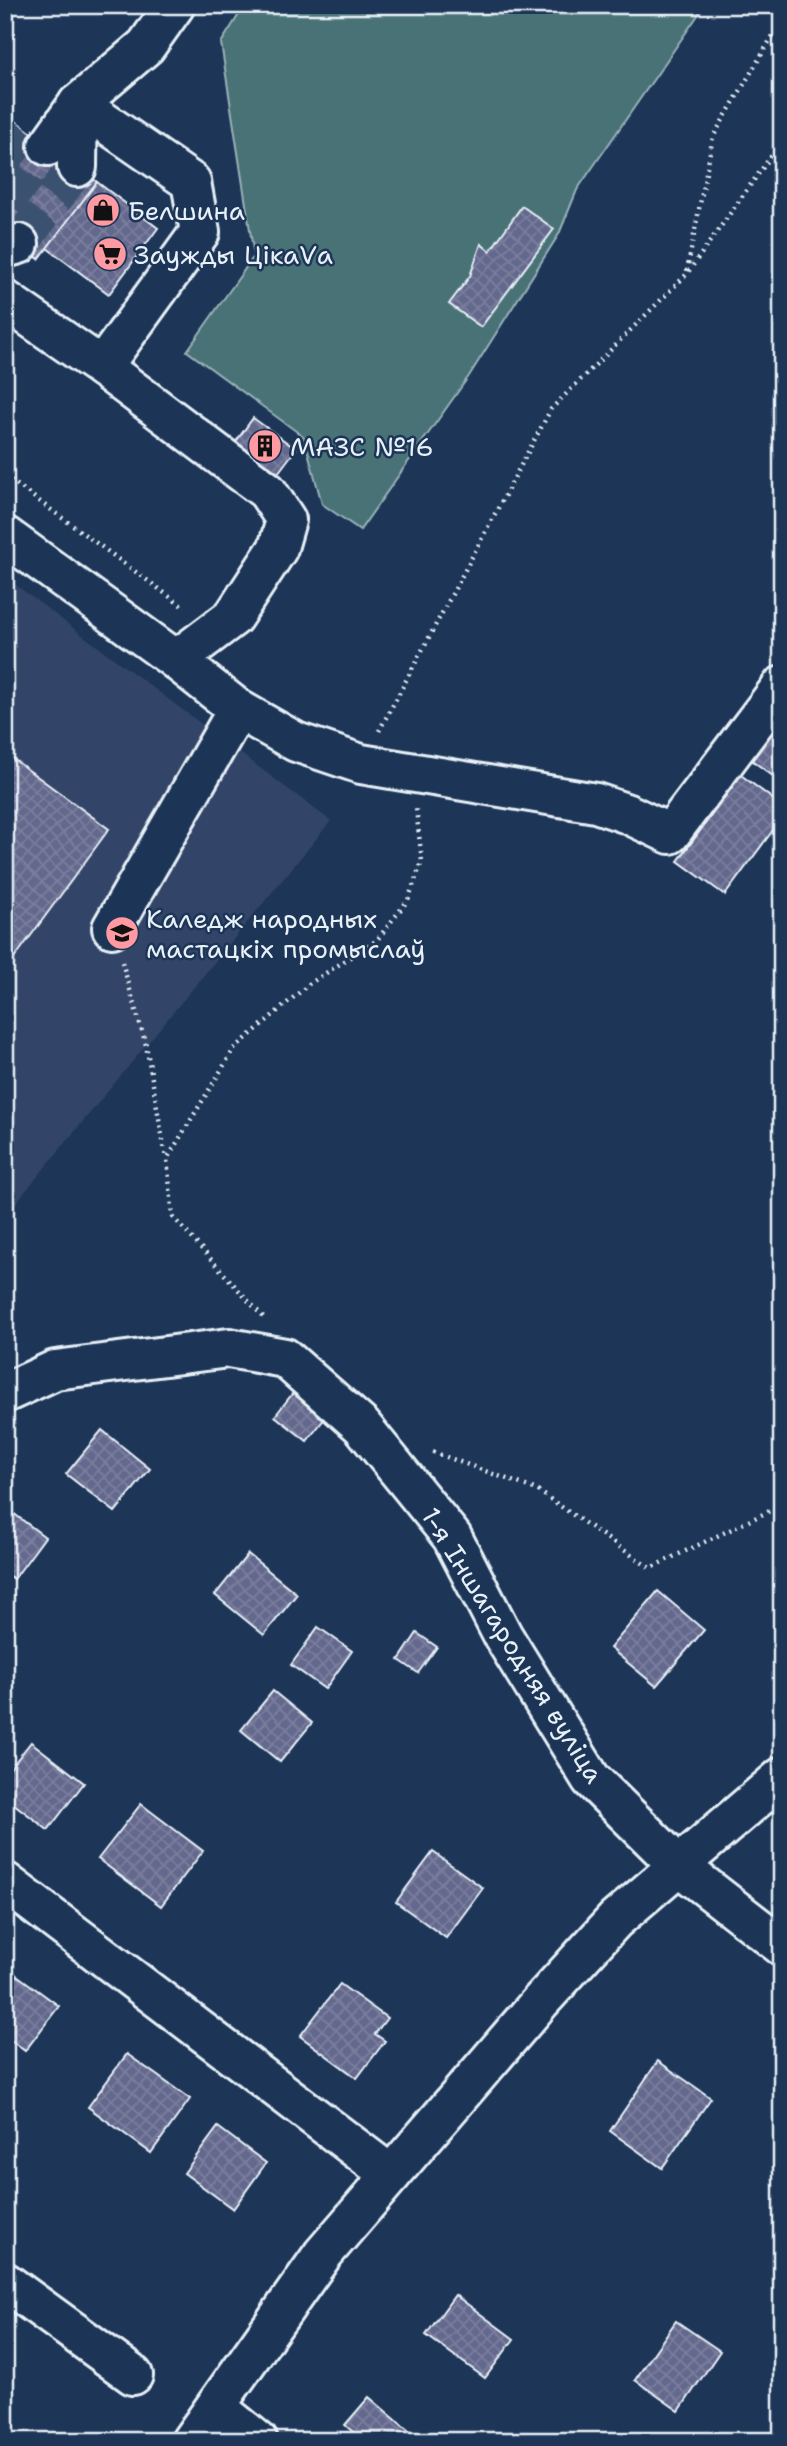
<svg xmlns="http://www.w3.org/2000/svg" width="787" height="2446" font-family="'Shantell Sans',sans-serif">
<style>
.built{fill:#324467}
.garden{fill:#497277;stroke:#98b2b8;stroke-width:2}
.building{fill:url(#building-cross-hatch);stroke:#e8f1f8;stroke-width:2}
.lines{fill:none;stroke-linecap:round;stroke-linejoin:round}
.minor-tunnel{stroke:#3b516f;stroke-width:38;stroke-dasharray:38 19;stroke-linecap:butt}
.minor-casing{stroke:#e8f1f8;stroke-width:44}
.path{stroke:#e8f1f8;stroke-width:4.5;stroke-dasharray:2 5;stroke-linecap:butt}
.minor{stroke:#1d3557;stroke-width:38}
.labels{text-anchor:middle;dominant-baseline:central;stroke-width:5;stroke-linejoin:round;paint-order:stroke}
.poi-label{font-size:26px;fill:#e8f1f8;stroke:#1d3557;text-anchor:start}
.street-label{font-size:26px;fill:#e8f1f8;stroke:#1d3557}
</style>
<defs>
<pattern id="building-cross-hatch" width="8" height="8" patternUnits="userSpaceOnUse" patternTransform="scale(1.75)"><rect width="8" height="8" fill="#64688d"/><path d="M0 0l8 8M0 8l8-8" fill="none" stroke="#7a7e9e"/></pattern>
</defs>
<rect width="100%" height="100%" fill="#1d3557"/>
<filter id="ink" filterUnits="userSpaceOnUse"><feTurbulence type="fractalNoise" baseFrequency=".0143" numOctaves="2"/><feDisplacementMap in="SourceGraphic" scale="14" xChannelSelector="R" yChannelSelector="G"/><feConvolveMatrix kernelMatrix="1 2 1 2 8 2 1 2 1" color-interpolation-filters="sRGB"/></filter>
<g filter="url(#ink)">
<path class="built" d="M5,577L331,821L5,1216Z"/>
<path class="garden" d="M245,5H705L577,190L559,234L469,376L360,530L322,504L304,437L187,351L254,256L221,43Z"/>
<g class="building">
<path d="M5,113L97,182L39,259L5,233Z"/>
<path d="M97,182L158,228L109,294L47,248Z"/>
<path d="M522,206L554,229L481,327L449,304L470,276L481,244L490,251Z"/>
<path d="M253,418L296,449L278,473L235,443Z"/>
<path d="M782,714V783L749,758Z"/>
<path d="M5,753L109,829L5,971Z"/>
<path d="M741,775L782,806V818L725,895L678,861Z"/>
<path d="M300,1384L332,1409L307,1441L275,1416Z"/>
<path d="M102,1430L150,1469L115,1512L66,1474Z"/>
<path d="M5,1507L45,1537L14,1579L5,1573Z"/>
<path d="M248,1554L297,1594L264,1635L215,1595Z"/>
<path d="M658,1591L704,1630L656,1686L610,1648Z"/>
<path d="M318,1627L352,1651L325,1689L291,1665Z"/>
<path d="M417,1633L437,1647L418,1673L399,1660Z"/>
<path d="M273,1691L312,1723L280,1762L241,1730Z"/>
<path d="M31,1742L84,1783L48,1830L5,1797V1775Z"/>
<path d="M141,1804L203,1851L161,1906L98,1859Z"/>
<path d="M433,1852L483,1888L446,1938L396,1902Z"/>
<path d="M14,1973L59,2006L25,2051L5,2036V1985Z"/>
<path d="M340,1984L387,2018L375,2034L385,2041L357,2078L300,2036Z"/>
<path d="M127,2054L190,2099L151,2153L88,2107Z"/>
<path d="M658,2061L711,2098L662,2168L610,2131Z"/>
<path d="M218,2127L266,2163L233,2209L184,2173Z"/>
<path d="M455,2295L514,2339L485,2378L426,2335Z"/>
<path d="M676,2321L720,2351L679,2411L635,2380Z"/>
<path d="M369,2397L416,2437L413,2441H363L345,2425Z"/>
</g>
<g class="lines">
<g class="minor-tunnel">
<path d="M5,156L26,129"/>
<path d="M5,202L48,146"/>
<path d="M19,244L77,167"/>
</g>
<g class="minor-casing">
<g id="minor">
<path d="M78,104L191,182L200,232L102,367"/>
<path d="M48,146L78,104L146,46L175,5"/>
<path d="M77,167L78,104"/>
<path d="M5,248L19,244"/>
<path d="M5,300L102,367L267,491L286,520L278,548L233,617L176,660"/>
<path d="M5,536L176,660L238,709L296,742L361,764L596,803L628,814L670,834L782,686"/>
<path d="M112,928L238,709"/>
<path d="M5,1393L55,1370L229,1348L285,1358L362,1426L452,1537L503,1636L591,1779L679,1866L782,1946"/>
<path d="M5,1882L391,2175"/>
<path d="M5,2282L133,2375"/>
<path d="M216,2407L258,2441"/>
<path d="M191,2441L323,2254L540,2002L615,1920L782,1777"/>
</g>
</g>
<g class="path">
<path d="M687,271L713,137L782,20"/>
<path d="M5,476L185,608"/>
<path d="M379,731L551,409L686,275L782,141"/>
<path d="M122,962L146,1045L166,1158"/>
<path d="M263,1317L173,1217L167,1159L234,1049L309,984L377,940L408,900L422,861L416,809"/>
<path d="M433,1452L537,1490L650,1568L782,1505"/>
</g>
<use href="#minor" class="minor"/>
</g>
</g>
<defs>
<g id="shop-disc" transform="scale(1.75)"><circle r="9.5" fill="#ff9aa2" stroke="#1d3557"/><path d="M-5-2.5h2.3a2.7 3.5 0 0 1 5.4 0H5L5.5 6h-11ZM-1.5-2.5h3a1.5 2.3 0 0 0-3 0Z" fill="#111"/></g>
<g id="supermarket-disc" transform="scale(1.75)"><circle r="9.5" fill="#ff9aa2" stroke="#1d3557"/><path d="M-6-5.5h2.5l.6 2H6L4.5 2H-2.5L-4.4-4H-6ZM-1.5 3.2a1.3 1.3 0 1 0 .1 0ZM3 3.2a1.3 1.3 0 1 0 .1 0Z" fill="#111"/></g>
<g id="building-disc" transform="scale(1.75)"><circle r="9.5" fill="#ff9aa2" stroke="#1d3557"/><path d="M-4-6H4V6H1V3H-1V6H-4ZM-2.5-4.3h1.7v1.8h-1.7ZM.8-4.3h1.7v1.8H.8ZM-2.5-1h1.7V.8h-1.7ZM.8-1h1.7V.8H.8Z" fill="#111"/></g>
<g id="university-disc" transform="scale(1.75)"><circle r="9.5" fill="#ff9aa2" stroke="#1d3557"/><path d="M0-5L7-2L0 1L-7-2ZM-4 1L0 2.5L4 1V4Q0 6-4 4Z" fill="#111"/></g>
</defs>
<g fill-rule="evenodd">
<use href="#shop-disc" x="103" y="210"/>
<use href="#supermarket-disc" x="110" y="254"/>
<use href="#building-disc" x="265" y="446"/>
<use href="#university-disc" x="122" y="933"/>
</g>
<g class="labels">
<g class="poi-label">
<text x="128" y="210">Белшина</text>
<text x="134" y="254">Заужды ЦікаVа</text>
<text x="290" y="446">МАЗС №16</text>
<text x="146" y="918">Каледж народных<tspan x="146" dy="30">мастацкіх промыслаў</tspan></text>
</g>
<g class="street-label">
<text transform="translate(513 1645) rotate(58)">1-я Іншагародняя вуліца</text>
</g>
</g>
<rect width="787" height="2446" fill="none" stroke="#1d3557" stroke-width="28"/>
<rect x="14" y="14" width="759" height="2418" fill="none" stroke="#e8f1f8" stroke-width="2.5" filter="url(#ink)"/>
</svg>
